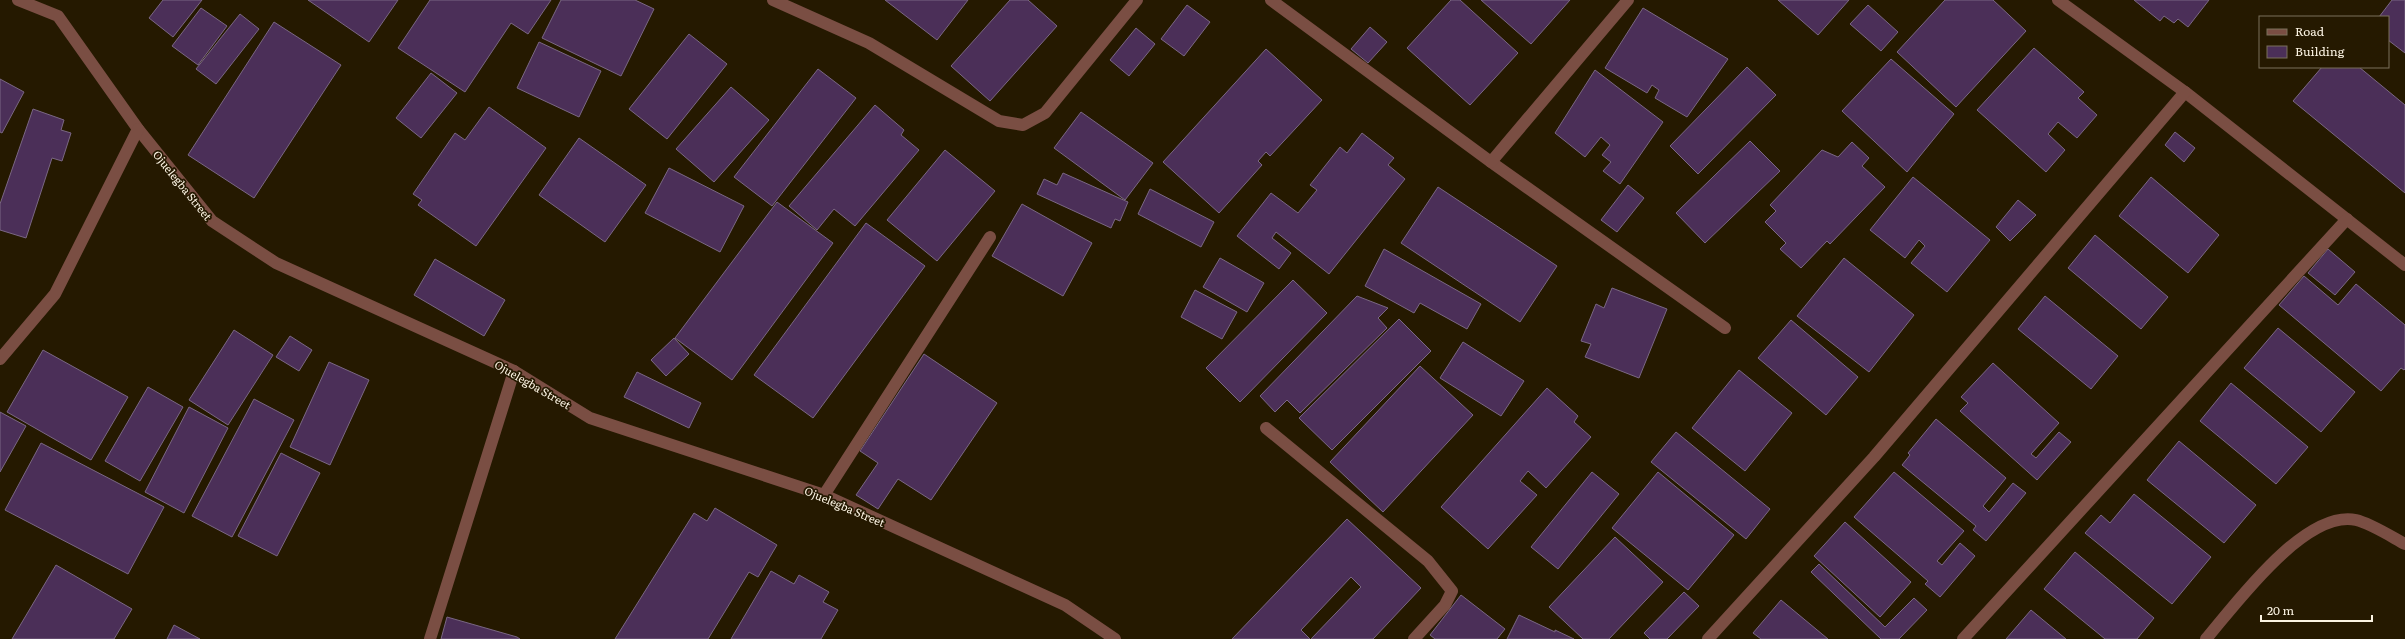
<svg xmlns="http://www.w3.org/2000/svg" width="2405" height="639" font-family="Literata,serif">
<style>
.building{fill:#4b2f58;stroke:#7a6783}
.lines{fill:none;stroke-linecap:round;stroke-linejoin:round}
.lane{stroke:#7a4e43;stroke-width:12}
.street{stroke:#7a4e43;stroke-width:12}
.labels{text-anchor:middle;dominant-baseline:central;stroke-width:3.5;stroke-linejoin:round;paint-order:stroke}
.street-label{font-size:11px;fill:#fcf4e3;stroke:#251900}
</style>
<rect width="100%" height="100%" fill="#251900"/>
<g class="building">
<path d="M163,0H202L173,37L149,18Z"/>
<path d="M308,0H398L369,42Z"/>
<path d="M430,0H551L528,34L511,23L465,92L398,48Z"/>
<path d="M561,0H635L654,9L621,76L542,38Z"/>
<path d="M885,0H968L937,40Z"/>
<path d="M1010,0H1028L1057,26L990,101L951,66Z"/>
<path d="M1451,0H1460L1518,53L1470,105L1407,48Z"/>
<path d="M1481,0H1570L1531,44Z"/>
<path d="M1778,0H1849L1818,35Z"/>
<path d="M1945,0H1993L2026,31L1956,107L1897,52Z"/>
<path d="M2134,0H2209L2188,27L2178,19L2174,23L2164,16L2160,21Z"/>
<path d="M2392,0H2405V53L2388,40V17H2379Z"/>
<path d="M1187,5L1210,22L1184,56L1161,39Z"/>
<path d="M1868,5L1898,32L1881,51L1850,24Z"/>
<path d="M201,8L227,26L198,65L172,46Z"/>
<path d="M1643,8L1728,59L1687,117L1655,98L1659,90L1652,85L1647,93L1605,68Z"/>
<path d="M240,14L259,29L216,84L196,69Z"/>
<path d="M274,22L341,65L254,198L188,155Z"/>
<path d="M1370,27L1387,42L1368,63L1351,49Z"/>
<path d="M1136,28L1155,44L1129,76L1110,60Z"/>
<path d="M689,34L727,64L667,139L629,109Z"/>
<path d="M539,42L601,71L579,117L517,88Z"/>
<path d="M2034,48L2084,92L2078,98L2097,115L2077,138L2058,122L2048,134L2065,150L2046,172L1977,110Z"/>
<path d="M1266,49L1322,100L1270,156L1266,152L1258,161L1262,165L1219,213L1163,162Z"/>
<path d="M1891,59L1954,114L1907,172L1842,111Z"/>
<path d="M1747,67L1776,95L1698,174L1670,146Z"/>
<path d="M2322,67H2359L2405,105V193L2293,101Z"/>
<path d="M818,69L856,98L772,206L734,177Z"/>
<path d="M1595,70L1663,122L1620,184L1603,171L1611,162L1602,155L1610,145L1601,137L1585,157L1555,133Z"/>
<path d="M431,73L457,93L421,138L396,118Z"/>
<path d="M0,79L24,92L2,133L0,132Z"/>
<path d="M731,87L769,120L714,182L676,149Z"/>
<path d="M875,105L904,130L901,135L919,150L855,226L834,209L817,230L789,206Z"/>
<path d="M489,107L546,148L476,246L418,205L422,200L413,194L455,133L465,140Z"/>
<path d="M33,109L64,120L61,130L71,133L62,161L52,158L26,238L0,230V204Z"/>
<path d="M1081,112L1153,163L1125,200L1054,148Z"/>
<path d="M2175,132L2195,148L2184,162L2165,145Z"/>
<path d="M1362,133L1394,158L1388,165L1405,179L1329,274L1276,232L1272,238L1291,253L1279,269L1237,236L1271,193L1298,213L1317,190L1310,185L1340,147L1347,153Z"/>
<path d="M579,138L646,185L605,242L539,195Z"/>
<path d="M1750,141L1780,171L1705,243L1676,213Z"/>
<path d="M1852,142L1869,158L1862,166L1885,187L1830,244L1827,241L1801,268L1780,249L1786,243L1765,222L1776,211L1770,205L1822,150L1838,157Z"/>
<path d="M945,150L995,191L937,261L887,220Z"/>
<path d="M669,168L744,206L720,252L645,213Z"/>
<path d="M1063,173L1128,202L1120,221L1115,219L1111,228L1037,194L1044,179L1057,185Z"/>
<path d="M1913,177L1990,240L1947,292L1911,263L1925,246L1919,240L1905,258L1870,230Z"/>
<path d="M2151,177L2219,235L2188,273L2119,216Z"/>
<path d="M1628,185L1644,198L1617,232L1601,220Z"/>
<path d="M1438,187L1557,266L1520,322L1401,243Z"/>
<path d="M1150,189L1214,222L1201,247L1138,214Z"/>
<path d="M2018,200L2036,215L2010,241L1996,227Z"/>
<path d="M777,202L833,243L732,380L675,338Z"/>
<path d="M1022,204L1092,243L1063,296L992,256Z"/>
<path d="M866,223L925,266L813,418L754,375Z"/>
<path d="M2095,235L2168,297L2141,329L2068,268Z"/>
<path d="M1384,249L1481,304L1467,329L1420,303L1414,313L1365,286Z"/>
<path d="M2328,249L2355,272L2335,295L2308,273Z"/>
<path d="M1220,258L1264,283L1247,312L1203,287Z"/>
<path d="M1844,258L1914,315L1869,372L1797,316Z"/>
<path d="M435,259L505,300L484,336L414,295Z"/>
<path d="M2304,276L2338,305L2356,284L2405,325V369L2404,370L2401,368L2381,391L2279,305Z"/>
<path d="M1293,280L1327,313L1240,402L1206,368Z"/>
<path d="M1612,288L1667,309L1639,378L1585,357L1591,344L1581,341L1596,304L1604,308Z"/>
<path d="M1195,290L1237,312L1222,339L1181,317Z"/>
<path d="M1357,296L1388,308L1378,318L1387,328L1300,413L1287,400L1275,412L1260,396Z"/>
<path d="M2045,296L2118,356L2091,389L2018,329Z"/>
<path d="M1399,319L1431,351L1332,450L1299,418Z"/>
<path d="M1791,320L1858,377L1826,415L1758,358Z"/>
<path d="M2278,328L2355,392L2321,432L2244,368Z"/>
<path d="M234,330L273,355L228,425L189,400Z"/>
<path d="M290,336L312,350L299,371L276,357Z"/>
<path d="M674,338L689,354L666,376L651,360Z"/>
<path d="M1463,342L1524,381L1501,416L1440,378Z"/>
<path d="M43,350L128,397L91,460L7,412Z"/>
<path d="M924,354L997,403L931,500L898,479L878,509L856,495L878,463L860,451Z"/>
<path d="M329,362L369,380L330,465L290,447Z"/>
<path d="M1993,363L2059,423L2031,454L2036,458L2059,432L2071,442L2037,480L1960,411L1968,403L1961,397Z"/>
<path d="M1420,366L1473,415L1383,512L1330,462Z"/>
<path d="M1739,370L1792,413L1745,471L1692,428Z"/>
<path d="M637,372L701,403L689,428L624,397Z"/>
<path d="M2231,383L2308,447L2276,484L2200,421Z"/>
<path d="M148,387L183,407L140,481L105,461Z"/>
<path d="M1547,388L1578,416L1574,422L1591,437L1546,488L1528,471L1520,481L1537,495L1488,549L1441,507Z"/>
<path d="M254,399L294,420L232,537L192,516Z"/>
<path d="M189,407L228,428L184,513L145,492Z"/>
<path d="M0,412L26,426L0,472Z"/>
<path d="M1936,419L2006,478L1983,506L1989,512L2013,483L2026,493L1986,541L1973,530L1976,526L1902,465L1910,455L1908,453Z"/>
<path d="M1676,432L1770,509L1746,539L1651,462Z"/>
<path d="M2179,441L2256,505L2224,543L2147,480Z"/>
<path d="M41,443L164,507L128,574L5,510Z"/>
<path d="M281,453L320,473L277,556L238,536Z"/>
<path d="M1592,472L1619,494L1558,569L1531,547Z"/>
<path d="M1658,472L1734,535L1688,590L1612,528Z"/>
<path d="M1894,472L1964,531L1937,561L1942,565L1960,543L1975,556L1940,597L1925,584L1928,581L1854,517Z"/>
<path d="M2134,494L2211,557L2172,604L2085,533L2101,515L2110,523Z"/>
<path d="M715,508L777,545L758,577L749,572L708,639H615L694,513L707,521Z"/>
<path d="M1347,519L1421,588L1373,639H1311L1361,587L1351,577L1301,630L1310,639H1232Z"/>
<path d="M1845,522L1911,582L1880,617L1814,556Z"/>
<path d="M1615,537L1663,582L1609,639H1583L1549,607Z"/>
<path d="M2075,552L2154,618L2137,639H2105L2044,589Z"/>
<path d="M1819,564L1885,627L1914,598L1927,610L1899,639H1881L1811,572Z"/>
<path d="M56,565L132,609L114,639H12Z"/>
<path d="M771,571L794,584L799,575L829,592L823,602L838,610L821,639H731Z"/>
<path d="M1684,592L1699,606L1667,639H1650L1644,633Z"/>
<path d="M1461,595L1505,629L1497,639H1435L1430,635Z"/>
<path d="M1781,600L1828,639H1761L1753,633Z"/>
<path d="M2031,610L2066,639H2006Z"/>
<path d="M1519,615L1555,632V630L1574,639H1507Z"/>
<path d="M447,617L517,637L520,639H441Z"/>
<path d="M174,625L200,639H167Z"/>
</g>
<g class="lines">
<path class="lane" d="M2206,639C2235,605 2305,509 2356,520C2370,523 2392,537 2405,544"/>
<g class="street">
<path d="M18,0L58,16L138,129L212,221L276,263L514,371L590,418L824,495L1065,605L1115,639"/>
<path d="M773,0L869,43L999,121L1023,125L1045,113L1137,0"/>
<path d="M1271,0L1491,162L1725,328"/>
<path d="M2185,92L2405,265"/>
<path d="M1491,162L1628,0"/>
<path d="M0,359L55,294L138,129"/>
<path d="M1266,428L1428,561L1452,591L1445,605L1414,639"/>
<path d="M824,495L990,237"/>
<path d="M430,639L514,371"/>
<path d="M1708,639L1874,457L2185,92L2058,0"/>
<path d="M1963,639L2347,219"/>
</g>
</g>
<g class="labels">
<g class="street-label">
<text transform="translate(183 185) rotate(51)">Ojuelegba Street</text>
<text transform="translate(533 384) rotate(30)">Ojuelegba Street</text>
<text transform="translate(845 506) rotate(23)">Ojuelegba Street</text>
</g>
</g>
<rect x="2259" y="16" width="130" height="52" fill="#251900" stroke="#7b715b"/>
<rect x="2267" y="29" width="20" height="6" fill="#7a4e43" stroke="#7b715b"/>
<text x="2295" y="36" font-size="12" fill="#fcf4e3">Road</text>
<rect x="2267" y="46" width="20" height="12" fill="#4b2f58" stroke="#7b715b"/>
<text x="2295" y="56" font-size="12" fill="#fcf4e3">Building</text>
<path d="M2261 615v6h111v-6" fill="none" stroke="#fcf4e3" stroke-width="2"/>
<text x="2267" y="615" font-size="12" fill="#fcf4e3" stroke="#251900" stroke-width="3" paint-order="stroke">20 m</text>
</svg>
